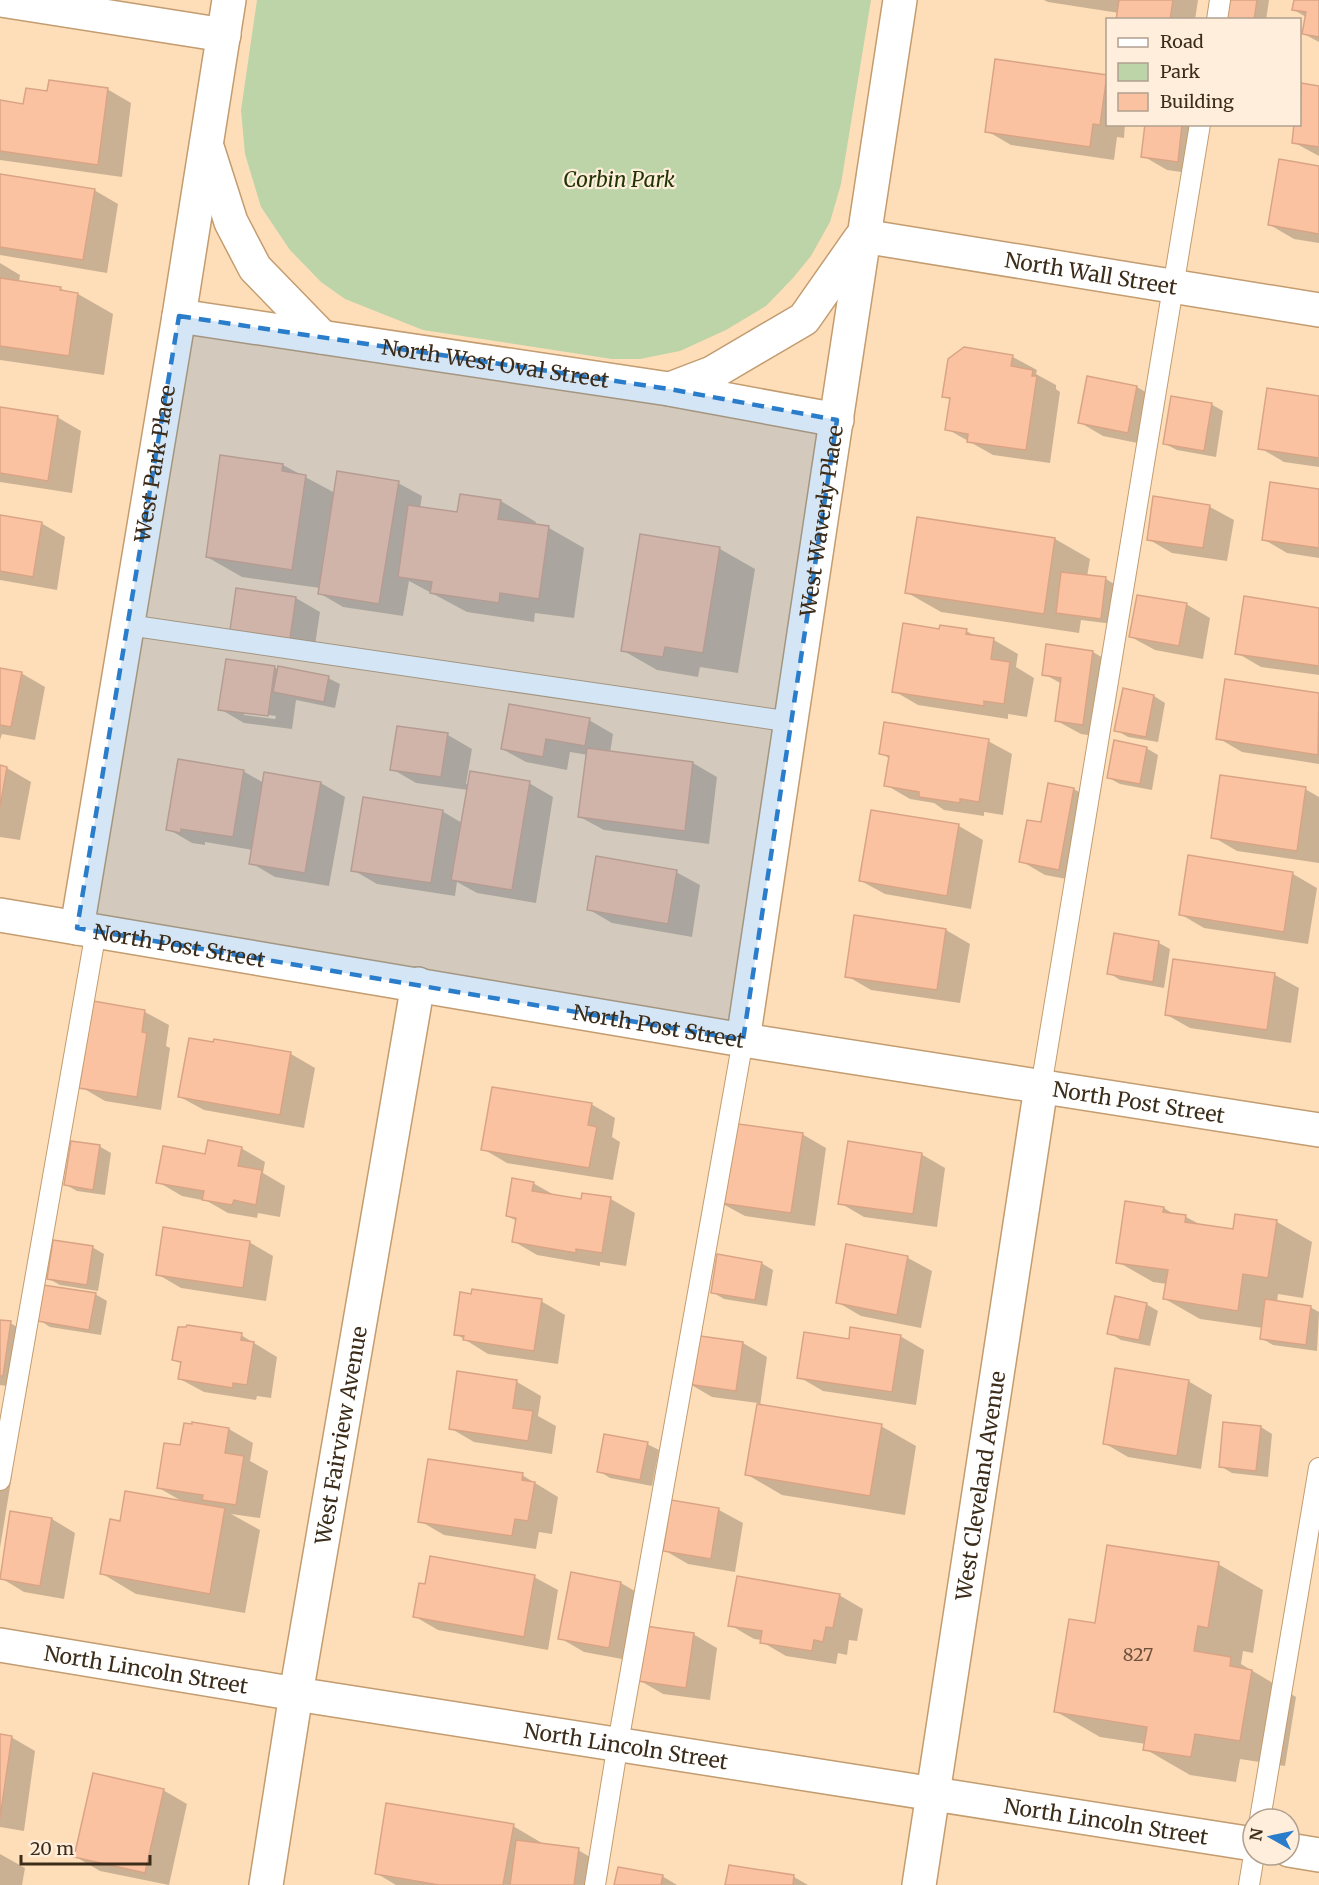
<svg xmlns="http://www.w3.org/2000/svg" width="1319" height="1885" font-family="Merriweather,serif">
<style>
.green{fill:#bcd4a8}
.shadow{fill:#0003;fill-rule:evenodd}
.building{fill:#fbc2a1;stroke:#d9a485;stroke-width:1.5}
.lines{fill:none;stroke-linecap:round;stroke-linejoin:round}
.service-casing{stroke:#c39c6f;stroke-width:22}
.minor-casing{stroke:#c39c6f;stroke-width:36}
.tertiary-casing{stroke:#c39c6f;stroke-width:36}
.service{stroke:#fff;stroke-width:20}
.minor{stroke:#fff;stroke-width:33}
.tertiary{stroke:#fff;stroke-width:33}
.marked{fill:#2a7dcb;fill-opacity:0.2;stroke:#2a7dcb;stroke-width:4.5;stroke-dasharray:12 8;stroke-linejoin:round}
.labels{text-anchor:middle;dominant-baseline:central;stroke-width:4.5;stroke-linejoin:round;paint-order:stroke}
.number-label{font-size:18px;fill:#6c523c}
.park-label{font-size:21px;font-style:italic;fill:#1f3403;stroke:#ffeedc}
.street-label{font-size:21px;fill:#3c2c1a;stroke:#ffeedc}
</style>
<rect width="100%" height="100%" fill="#fedeb9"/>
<path class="green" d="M257,0H871L841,184L830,222L811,256L793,278L766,306L726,330L680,351L640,359H612L423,330L345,299L321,282L290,250L261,207L245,154L241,110Z"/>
<g class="shadow">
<path d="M1044,0H1198L1195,20H1118L1119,13L1048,2Z"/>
<path d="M1230,0H1269L1266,20H1226Z"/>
<path d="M1295,0H1319V42L1304,34L1306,17L1294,10Z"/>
<path d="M1106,76L1108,124H1125L1124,138L1117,137L1114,160L1011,145L987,131Z"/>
<path d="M1302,85L1319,87V156L1293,142L1300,124V102Z"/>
<path d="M107,89L131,103L122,177L0,160V102L25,105L48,93Z"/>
<path d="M1146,124H1208L1202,175L1167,170L1143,156Z"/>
<path d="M1319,167V243L1294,239L1270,225Z"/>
<path d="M0,175L94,190L118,204L107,273L0,255Z"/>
<path d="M0,263L20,275L19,282L60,288L68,293L78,294L113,314L104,375L0,360Z"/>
<path d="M964,348L1013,357L1037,370L1036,374L1056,385V389L1060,392L1050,463L993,455L947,429L951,400L943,396Z"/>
<path d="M1137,387L1161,401L1152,446L1103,436L1079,422Z"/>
<path d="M1319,397V467L1284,462L1260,448Z"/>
<path d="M1211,404L1223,411L1216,457L1177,450L1165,444Z"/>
<path d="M0,408L57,417L81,431L72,493L0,482Z"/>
<path d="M222,457L283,465L335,493L398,483L422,496L420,508L459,514L501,501L536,522L535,526L549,528L584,548L574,618L535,613L534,622L467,612L409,581L403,616L343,607L319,593L320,588L242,577L207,557Z"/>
<path d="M1319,491V558L1287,553L1263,539Z"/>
<path d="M1210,507L1234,520L1227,561L1172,553L1148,539Z"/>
<path d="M0,517L41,523L65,537L57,590L0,580Z"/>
<path d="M1055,539L1090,559L1087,577L1106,579L1117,586L1113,624L1081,620L1079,633L941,612L906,592Z"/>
<path d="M720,549L755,569L738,673L700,667L698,677L657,670L622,650Z"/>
<path d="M296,598L320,612L314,652L256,643L232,630Z"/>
<path d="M1186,604L1210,618L1203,659L1155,650L1131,637Z"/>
<path d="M1319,609V675L1261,667L1237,653Z"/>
<path d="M940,631H966L978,637L994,640L1018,654L1016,667L1034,678L1027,717L1008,714V719L918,705L894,691Z"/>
<path d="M1093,652L1117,666L1107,738L1081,734L1057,721L1062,684L1044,674Z"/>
<path d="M274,667L279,670L328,678L340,684L335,708L296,700L292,729L244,723L220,709ZM244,712L276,716L275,719L244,715Z"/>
<path d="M0,669L21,673L45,687L35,740L2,734L0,740Z"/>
<path d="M1227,681L1319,695V764L1242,752L1218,738Z"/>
<path d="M1154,696L1165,703L1158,742L1128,737L1116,730Z"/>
<path d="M589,720L613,734L610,753L693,763L717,777L709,844L604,830L580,817L588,755L570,752L567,770L526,762L502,749Z"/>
<path d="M399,727L448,735L472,749L466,784L529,783L553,797L536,903L477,893L457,882L455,896L377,884L353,870L442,811L462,823L468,790L416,783L392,769Z"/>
<path d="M988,741L1012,754L1003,815L984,812V816L944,810L934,803L910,799L886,785L890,759L881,753Z"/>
<path d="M1146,748L1158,755L1152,790L1120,784L1109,778Z"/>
<path d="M0,767L7,768L31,782L20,840L0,837Z"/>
<path d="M243,771L264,783H321L345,797L329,886L275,877L251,863L253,850L205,842V845L192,843L168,829Z"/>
<path d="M1074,789L1098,803L1083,882L1045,875L1021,861L1043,824Z"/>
<path d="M1305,789L1319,797V863L1237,851L1213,837Z"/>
<path d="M872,812L959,826L983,840L971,909L885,894L861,881Z"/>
<path d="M676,872L700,885L692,937L612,923L588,909Z"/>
<path d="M1293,874L1317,888L1308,944L1204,928L1180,914Z"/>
<path d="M946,930L970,944L960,1003L871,990L847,976Z"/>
<path d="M1159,943L1170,949L1164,988L1120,980L1109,973Z"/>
<path d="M1275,975L1299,988L1291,1043L1190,1028L1167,1015Z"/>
<path d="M94,1003L145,1012L169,1025L166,1046L170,1048L161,1110L105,1101L81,1087Z"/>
<path d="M215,1040L291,1054L315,1068L304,1128L204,1110L180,1097L215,1044Z"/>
<path d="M591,1104L615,1118L612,1137L620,1142L613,1180L507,1163L483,1149Z"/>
<path d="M802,1134L826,1148L815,1226L745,1216L721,1203Z"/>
<path d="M99,1146L111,1153L105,1195L77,1191L66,1185Z"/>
<path d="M241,1148L265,1162L263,1173L285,1186L280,1217L258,1213L257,1218L228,1213L207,1201L182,1196L158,1182L206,1155Z"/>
<path d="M921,1154L945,1168L937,1227L864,1217L840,1203Z"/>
<path d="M533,1183L556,1196L582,1201L583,1194L611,1199L635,1213L626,1266L600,1262V1266L537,1255L513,1241L517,1221L507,1216Z"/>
<path d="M1164,1208L1175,1215L1186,1217L1203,1226L1234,1231L1277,1222L1312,1242L1303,1298L1278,1294L1277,1303L1310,1307L1319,1312L1317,1351L1273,1345L1261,1338L1263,1328L1200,1319L1165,1299L1167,1284L1153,1282L1118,1262Z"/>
<path d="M249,1242L273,1256L266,1301L181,1288L157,1274Z"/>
<path d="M92,1247L104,1254L98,1291L60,1285L49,1279Z"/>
<path d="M908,1258L932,1271L921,1328L861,1316L837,1302Z"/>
<path d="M761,1263L773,1270L767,1306L724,1299L712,1292Z"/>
<path d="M95,1294L107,1301L101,1335L50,1327L39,1320Z"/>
<path d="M541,1301L565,1315L558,1364L488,1354L456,1334Z"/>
<path d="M1146,1304L1158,1311L1150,1346L1121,1340L1109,1333Z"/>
<path d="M0,1321L10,1323L34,1336L27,1389L0,1385Z"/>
<path d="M241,1335L277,1357L271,1398L257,1396L256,1400L204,1392L180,1379L182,1364L174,1360Z"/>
<path d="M900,1336L924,1350L916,1405L823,1391L799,1377L850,1340Z"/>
<path d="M694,1337L743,1343L767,1357L760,1406L881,1426L916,1446L905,1515L782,1495L746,1474L758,1403L712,1397L688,1383Z"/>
<path d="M459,1373L517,1382L541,1396L538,1416L556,1426L552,1454L474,1442L450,1428Z"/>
<path d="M1188,1381L1212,1395L1201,1469L1128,1457L1104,1443Z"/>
<path d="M1261,1427L1272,1434L1268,1477L1232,1473L1220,1466Z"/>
<path d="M229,1429L253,1443L250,1461L268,1471L260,1518L231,1514L260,1530L245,1613L136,1594L101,1573L121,1522L185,1503L159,1488L181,1447Z"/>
<path d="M647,1444L659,1450L652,1486L610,1478L599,1471Z"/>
<path d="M0,1468L12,1475L0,1548Z"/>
<path d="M522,1475L558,1497L552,1534L539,1532L536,1549L444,1535L420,1521Z"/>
<path d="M719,1510L743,1523L735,1572L688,1564L664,1550Z"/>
<path d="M52,1519L75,1533L64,1599L24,1592L1,1578Z"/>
<path d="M1218,1564L1263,1590L1253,1653L1243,1651L1241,1664L1296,1697L1285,1766L1240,1759L1236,1782L1190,1775L1145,1749L1146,1744L1100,1737L1055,1711L1096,1625Z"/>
<path d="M572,1573L621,1583L645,1597L633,1661L584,1652L560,1638Z"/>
<path d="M534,1577L558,1590L548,1650L438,1630L414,1616Z"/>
<path d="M839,1595L863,1609L857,1641L849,1640L847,1655L838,1653L836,1664L786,1656L762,1642V1640L754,1639L730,1625Z"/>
<path d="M693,1634L717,1648L710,1700L663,1694L639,1680Z"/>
<path d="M0,1736L11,1737L35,1751L24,1831L0,1827Z"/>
<path d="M163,1790L187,1804L169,1885L100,1871L76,1857Z"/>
<path d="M513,1826L547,1846L578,1850L602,1864L599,1885H396L376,1873Z"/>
<path d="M0,1854L25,1868L22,1885H0Z"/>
<path d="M662,1876L677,1885H616Z"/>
<path d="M794,1877L808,1885H727Z"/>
</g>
<g class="building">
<path d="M1119,0H1173L1170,20H1116Z"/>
<path d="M1228,0H1257L1254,20H1225Z"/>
<path d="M1294,0H1319V37L1302,34L1306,12L1292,10Z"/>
<path d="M995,59L1107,75L1100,125L1093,124L1090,147L985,132Z"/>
<path d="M49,80L108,88L98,165L0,151V100L23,104L26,88L47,91Z"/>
<path d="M1301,83L1319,86V147L1292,143L1294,124H1300Z"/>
<path d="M1145,124H1182L1178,162L1141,157Z"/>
<path d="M1279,159L1319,166V234L1268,225Z"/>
<path d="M0,174L95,189L83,260L0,247Z"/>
<path d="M0,278L61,287L60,290L78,293L69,356L0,346Z"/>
<path d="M964,347L1013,355L1011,366L1033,370L1032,376H1037L1026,450L967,442L968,434L945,430L950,398L942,397L948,359Z"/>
<path d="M1087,376L1137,386L1128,433L1078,423Z"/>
<path d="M1267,388L1319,396V458L1258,449Z"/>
<path d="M1171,396L1212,403L1204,451L1163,444Z"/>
<path d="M0,407L58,416L48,481L0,473Z"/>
<path d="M220,455L283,464L282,471L306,475L292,570L206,557Z"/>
<path d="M337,471L399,481L379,604L318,594Z"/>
<path d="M1270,482L1319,489V548L1262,540Z"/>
<path d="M460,494L501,500L498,519L549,526L539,599L500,593L499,603L430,593L432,582L398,577L408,505L457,512Z"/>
<path d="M1153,496L1210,505L1203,548L1147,540Z"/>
<path d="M0,515L42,522L33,577L0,571Z"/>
<path d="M917,517L1055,538L1044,614L905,593Z"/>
<path d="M640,534L720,547L703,653L665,647L663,657L621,651Z"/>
<path d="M1061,572L1106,577L1101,619L1056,613Z"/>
<path d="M236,588L296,597L290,639L230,630Z"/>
<path d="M1137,595L1187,603L1179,646L1129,637Z"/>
<path d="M1244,596L1319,608V666L1235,654Z"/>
<path d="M903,623L939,629L940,625L967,629L966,634L994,638L991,659L1010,662L1004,704L984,701V706L892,692Z"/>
<path d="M1046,644L1093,651L1083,725L1055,721L1061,678L1042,675Z"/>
<path d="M226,659L275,666L268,716L218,710Z"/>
<path d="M278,666L329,676L324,702L273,692Z"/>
<path d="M0,668L22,672L11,727L0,725Z"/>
<path d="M1225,679L1319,693L1318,755L1216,739Z"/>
<path d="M1123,688L1154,695L1146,737L1114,731Z"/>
<path d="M509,704L590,718L585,746L546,739L543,757L501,749Z"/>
<path d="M884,722L989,739L979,802L960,799V803L919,797V792L884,786L889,756L879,754Z"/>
<path d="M397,726L448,733L441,777L390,770Z"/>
<path d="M1114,740L1147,747L1140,784L1107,778Z"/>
<path d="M587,748L693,762L685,831L578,817Z"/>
<path d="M178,759L244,770L233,837L181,829V833L166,830Z"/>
<path d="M0,765L7,767L0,807Z"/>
<path d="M470,771L530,781L512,890L451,880Z"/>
<path d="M264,772L321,782L305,873L249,864Z"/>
<path d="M1220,775L1306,787L1297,851L1211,838Z"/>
<path d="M1048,783L1074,788L1059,870L1019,862L1027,820L1041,822Z"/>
<path d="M363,797L443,810L431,883L351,871Z"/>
<path d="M871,810L959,824L947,896L859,881Z"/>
<path d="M1188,855L1293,872L1284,932L1179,915Z"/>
<path d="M596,856L677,870L668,924L587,910Z"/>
<path d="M854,915L946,929L937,990L845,977Z"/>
<path d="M1114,933L1159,941L1153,982L1107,974Z"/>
<path d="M1173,959L1275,973L1267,1030L1165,1015Z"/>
<path d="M93,1001L145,1010L142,1032L147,1033L137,1097L79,1088Z"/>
<path d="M189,1038L213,1042L214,1039L291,1052L280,1115L178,1097Z"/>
<path d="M492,1087L592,1103L588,1125L597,1127L589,1168L481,1150Z"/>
<path d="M731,1123L803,1133L791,1213L720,1203Z"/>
<path d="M208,1140L242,1147L238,1166L262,1170L256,1205L234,1200L232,1205L202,1200L204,1191L156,1183L163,1146L205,1154Z"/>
<path d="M71,1141L100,1145L93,1190L64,1185Z"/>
<path d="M848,1141L922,1153L913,1214L838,1204Z"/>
<path d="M512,1178L534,1182L532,1191L581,1199L582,1193L611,1197L602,1253L576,1249V1253L512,1242L516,1218L506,1216Z"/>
<path d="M1125,1201L1164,1207L1163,1212L1186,1215L1185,1222L1233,1229L1235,1214L1277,1220L1268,1278L1243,1274L1238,1311L1163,1299L1168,1270L1116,1263Z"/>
<path d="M163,1227L250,1241L243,1288L156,1275Z"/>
<path d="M53,1240L93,1246L87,1285L47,1279Z"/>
<path d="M846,1244L908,1256L897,1315L836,1303Z"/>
<path d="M717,1254L762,1262L755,1300L711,1293Z"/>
<path d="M43,1285L96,1293L89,1330L37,1321Z"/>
<path d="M472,1289L542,1299L534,1351L463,1340L464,1336L454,1335L460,1292L471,1294Z"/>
<path d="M1115,1296L1147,1303L1139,1340L1107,1334Z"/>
<path d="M1265,1299L1311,1306L1306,1345L1260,1339Z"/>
<path d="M0,1320L11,1321L3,1376H0Z"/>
<path d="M187,1325L242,1333L241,1340L254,1342L247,1385L233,1383V1388L178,1379L181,1362L172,1360L178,1327H186Z"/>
<path d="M850,1327L901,1335L892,1392L797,1378L804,1332L849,1339Z"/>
<path d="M693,1335L743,1342L736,1391L687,1384Z"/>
<path d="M1115,1368L1189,1380L1177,1456L1103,1444Z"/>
<path d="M457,1371L517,1380L513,1408L533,1411L528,1441L449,1429Z"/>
<path d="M757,1404L882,1424L870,1496L745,1475Z"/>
<path d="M192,1422L229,1428L225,1453L244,1456L236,1505L202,1500L203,1495L157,1488L164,1443L180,1445L184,1423L192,1424Z"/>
<path d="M1223,1422L1261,1426L1256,1471L1219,1467Z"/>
<path d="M604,1434L648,1442L640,1480L597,1472Z"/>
<path d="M428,1459L523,1473L522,1480L535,1482L528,1521L515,1519L512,1536L418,1522Z"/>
<path d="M125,1491L225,1508L210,1594L100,1574L110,1519L120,1521Z"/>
<path d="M671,1500L719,1508L711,1559L663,1551Z"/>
<path d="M10,1511L52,1518L40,1586L0,1579Z"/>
<path d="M1107,1545L1219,1562L1208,1628L1198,1626L1194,1651L1231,1657L1230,1666L1252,1670L1240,1741L1195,1734L1191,1757L1143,1750L1147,1727L1054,1712L1069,1619L1095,1623Z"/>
<path d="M430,1556L535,1575L524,1637L413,1617L419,1583L425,1584Z"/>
<path d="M571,1572L621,1582L609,1648L558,1639Z"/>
<path d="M737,1576L840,1594L833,1628L826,1627L823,1642L814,1640L812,1651L760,1643L762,1631L728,1626Z"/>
<path d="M645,1626L694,1633L686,1688L638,1681Z"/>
<path d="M0,1734L12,1736L0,1818Z"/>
<path d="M93,1773L164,1789L145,1873L74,1857Z"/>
<path d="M386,1803L514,1824L503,1885H439L375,1874Z"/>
<path d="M516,1840L579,1848L574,1885H510Z"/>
<path d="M729,1865L794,1875L793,1885H725Z"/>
<path d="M618,1867L663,1875L661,1885H614Z"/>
</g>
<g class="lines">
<g class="service-casing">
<g id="service">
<path d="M1217,20L1220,0"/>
<path d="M128,625L792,722"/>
<path d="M1041,1087L1200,124"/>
<path d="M0,1480L96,931"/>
<path d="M1260,1819L1319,1468"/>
<path d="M595,1885L618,1743L743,1040"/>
<path d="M1249,1885L1254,1855"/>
</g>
</g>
<g class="minor-casing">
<g id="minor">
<path d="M2,0L224,35"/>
<path d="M208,150L231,222L255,268L322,337"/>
<path id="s1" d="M863,236L1319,310"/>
<path id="s2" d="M179,316L669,389L837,420"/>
<path d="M670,389L712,373L804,319L860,239"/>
<path id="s3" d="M77,928L179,316L229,0"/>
<path id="s4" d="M743,1040C797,694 845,346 900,0"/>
<path id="s5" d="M0,1645L296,1694L1253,1844"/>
<path d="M1289,1850L1319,1855"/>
<path id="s6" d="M266,1885L296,1694L418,984"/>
<path id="s7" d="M919,1885L1041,1087"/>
</g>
</g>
<g class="tertiary-casing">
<g id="tertiary">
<path id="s8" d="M0,915L743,1040L1319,1130"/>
</g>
</g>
<use href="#service" class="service"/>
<use href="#minor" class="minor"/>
<use href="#tertiary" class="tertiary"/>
</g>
<path class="marked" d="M179,316L669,389L837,420L743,1040L77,928Z"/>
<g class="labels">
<g class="number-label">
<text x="1138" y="1654">827</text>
</g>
<g class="park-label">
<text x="619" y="179">Corbin Park</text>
</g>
<g class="street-label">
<text stroke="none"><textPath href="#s1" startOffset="231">North Wall Street</textPath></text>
<text stroke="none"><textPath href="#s2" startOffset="320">North West Oval Street</textPath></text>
<text stroke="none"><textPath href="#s3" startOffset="471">West Park Place</textPath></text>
<text stroke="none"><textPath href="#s4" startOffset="525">West Waverly Place</textPath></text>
<text stroke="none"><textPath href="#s8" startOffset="182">North Post Street</textPath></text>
<text stroke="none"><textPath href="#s8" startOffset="668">North Post Street</textPath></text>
<text stroke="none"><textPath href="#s8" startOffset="1154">North Post Street</textPath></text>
<text stroke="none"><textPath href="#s6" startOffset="456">West Fairview Avenue</textPath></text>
<text stroke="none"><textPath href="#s7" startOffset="404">West Cleveland Avenue</textPath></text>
<text stroke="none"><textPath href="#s5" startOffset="148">North Lincoln Street</textPath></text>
<text stroke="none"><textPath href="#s5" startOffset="634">North Lincoln Street</textPath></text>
<text stroke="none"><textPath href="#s5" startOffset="1120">North Lincoln Street</textPath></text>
</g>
</g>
<rect x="1106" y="18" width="195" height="108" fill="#ffeedc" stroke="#b1a08e" stroke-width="1.5"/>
<rect x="1118" y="38" width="30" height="9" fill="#ffffff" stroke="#b1a08e" stroke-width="1.5"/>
<text x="1160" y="48" font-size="18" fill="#3c2c1a">Road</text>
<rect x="1118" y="63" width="30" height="18" fill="#bcd4a8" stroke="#b1a08e" stroke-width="1.5"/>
<text x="1160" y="78" font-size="18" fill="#3c2c1a">Park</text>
<rect x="1118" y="93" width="30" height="18" fill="#fbc2a1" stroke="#b1a08e" stroke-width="1.5"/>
<text x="1160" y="108" font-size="18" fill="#3c2c1a">Building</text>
<g transform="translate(1271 1837) rotate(279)"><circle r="28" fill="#ffeedc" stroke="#b1a08e" stroke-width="1.5"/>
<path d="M0-4.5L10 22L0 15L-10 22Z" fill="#2a7dcb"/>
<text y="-9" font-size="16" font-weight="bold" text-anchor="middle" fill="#3c2c1a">N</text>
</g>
<path d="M21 1855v9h129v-9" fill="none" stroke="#3c2c1a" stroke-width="3"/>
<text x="30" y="1855" font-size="18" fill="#3c2c1a" stroke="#ffeedc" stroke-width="4.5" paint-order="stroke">20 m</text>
</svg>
